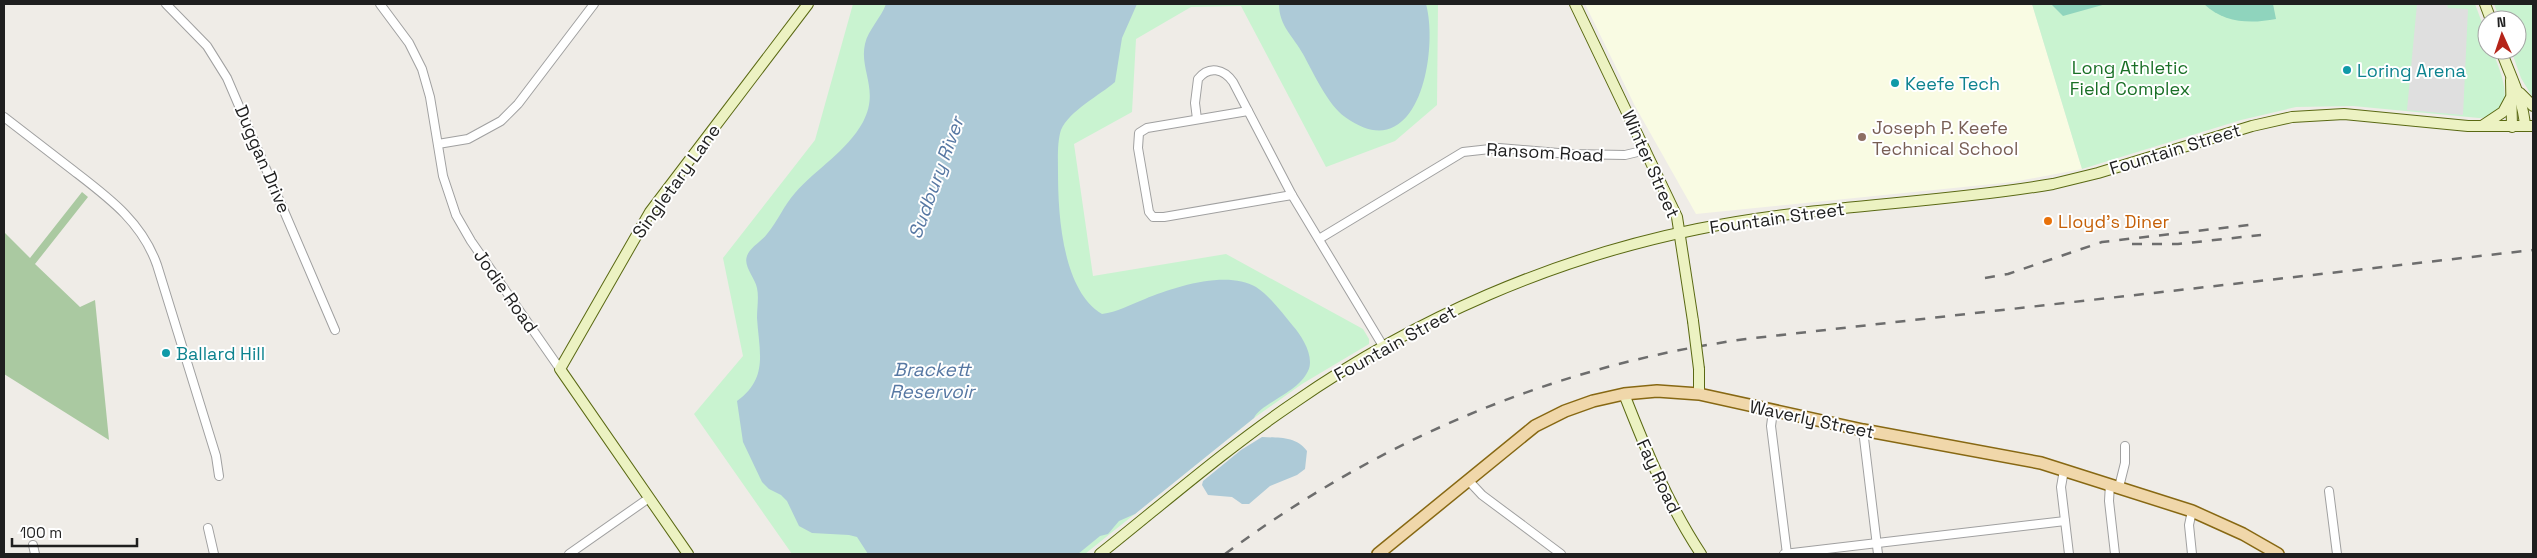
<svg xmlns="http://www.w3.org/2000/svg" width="2537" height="558" font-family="'Space Grotesk',sans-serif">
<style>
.education{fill:#f9fbe3}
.forest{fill:#aac9a1}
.park{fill:#c9f3d0}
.pitch{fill:#8fd4bd}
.parking{fill:#dfdfdf}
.water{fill:#adcad7}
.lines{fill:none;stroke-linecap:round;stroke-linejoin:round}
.street-casing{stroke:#a0a0a0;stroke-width:10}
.secondary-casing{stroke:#5a6913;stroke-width:12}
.primary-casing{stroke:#876813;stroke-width:14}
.street{stroke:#fff;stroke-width:8}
.secondary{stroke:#ecf2c2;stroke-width:10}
.primary{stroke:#f0d7aa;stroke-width:11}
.rail{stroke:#6d6d6d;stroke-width:2.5;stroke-dasharray:10 10;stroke-linecap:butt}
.secondary-bridge-casing{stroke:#5a6913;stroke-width:12;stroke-linecap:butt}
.secondary-bridge{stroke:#ecf2c2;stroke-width:10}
.culture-dot{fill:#0f9aa8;stroke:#fff;stroke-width:2}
.education-dot{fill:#8d6e63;stroke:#fff;stroke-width:2}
.food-dot{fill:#e8710a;stroke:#fff;stroke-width:2}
.labels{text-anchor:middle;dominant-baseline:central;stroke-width:4;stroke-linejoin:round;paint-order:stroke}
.park-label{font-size:18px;fill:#1a7027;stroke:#fff}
.culture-label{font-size:18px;fill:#0d838f;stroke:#fff;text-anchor:start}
.education-label{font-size:18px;fill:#785e54;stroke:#fff;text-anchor:start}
.street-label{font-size:18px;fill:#1f1f1f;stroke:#fff}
.food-label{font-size:18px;fill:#c56008;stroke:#fff;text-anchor:start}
.water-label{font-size:19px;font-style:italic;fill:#5778a3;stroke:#fff}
</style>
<rect width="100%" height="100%" fill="#efece7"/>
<path class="education" d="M1585,4H2032L2082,169L2013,182L1696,214L1635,106Z"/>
<path class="forest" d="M82,192L88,197L35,264L80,307L95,300L109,440L4,374V232L30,258Z"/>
<g class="park">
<path d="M853,4H1438L1437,105L1395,141L1326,167L1241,6L1191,7L1136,39L1132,112L1074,144L1093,276L1226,254L1363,329L1369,339V344L1302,384L1254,418L1085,554H792L694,414L743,356L723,258L815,140Z"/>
<path d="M2032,4H2475L2487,36V50H2492C2501,73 2521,115 2479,118L2353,106L2296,107L2241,120L2082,169Z"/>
<path d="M2494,4H2533V98L2521,78L2511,50H2517V20H2500Z"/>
</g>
<g class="pitch">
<path d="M2051,4H2106L2063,16Z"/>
<path d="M2204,4H2273L2276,19C2250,24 2224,23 2204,4Z"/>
</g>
<path class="parking" d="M2417,4H2447L2448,8L2468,9L2463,115L2407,110Z"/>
<g class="water">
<path d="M886,4H1137L1122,38L1115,82C1100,95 1069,111 1061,130C1057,142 1058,160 1058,172C1058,214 1062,290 1102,314C1117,312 1130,305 1145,299C1174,287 1227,270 1256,287C1270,296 1282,313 1293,326C1302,336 1315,357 1308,371C1298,393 1261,403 1254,418L1135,514L1119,521L1108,534L1100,536L1078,554H868L857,537L849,535L812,533L799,526L787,501L781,495L769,489L762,482L743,442L737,401C769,378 759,351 757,318C757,308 759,297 757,288C755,278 743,266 747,256C750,247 762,241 767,234C778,221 784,205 795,193C816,169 847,151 863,122C880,90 859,70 865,44C868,30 881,18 886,4Z"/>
<path d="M1279,4H1426C1439,52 1418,170 1345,117C1328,105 1313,72 1303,54C1293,36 1279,26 1279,4Z"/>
<path d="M1262,437C1279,438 1296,436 1307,451L1305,469L1297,475L1270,486L1249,504H1242L1232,497L1208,495L1202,485L1203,481L1241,450Z"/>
</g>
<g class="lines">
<g class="street-casing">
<g id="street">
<path d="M166,4L207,46L227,78L335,330"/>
<path d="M380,4L409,43L422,69L430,97L443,176L456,215L471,241L560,369"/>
<path d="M1248,111L1147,128L1139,133L1138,148L1149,212L1153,217H1164L1292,195"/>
<path d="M4,117C27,135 51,153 74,171C109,198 142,222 157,265L216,456L219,476"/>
<path d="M1197,119L1195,103L1198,79C1209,65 1224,69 1233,82L1292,195L1383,346"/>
<path d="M438,144L468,139L501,121L518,104L594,4"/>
<path d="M1319,239L1463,152L1499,148L1570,154L1625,155L1646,150"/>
<path d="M1773,411L1771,426L1787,554"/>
<path d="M1863,430L1878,554"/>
<path d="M2064,470L2061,487L2069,554"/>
<path d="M1468,480L1482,495L1561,554"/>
<path d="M2110,484L2109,501L2115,554"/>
<path d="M2119,487L2125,463V446"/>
<path d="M2329,491L2337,554"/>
<path d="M208,528L214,554"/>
<path d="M33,545L35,554"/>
<path d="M569,554L649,498"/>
<path d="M1784,554L2065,521"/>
<path d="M2192,554L2189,525L2192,511"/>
</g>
</g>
<g class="secondary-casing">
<g id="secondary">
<path d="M1575,4L1677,217L1693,321"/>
<path d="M2485,4L2491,20"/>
<path d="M2501,50C2510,76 2523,98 2525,126"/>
<path d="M2511,80L2512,127"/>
<path d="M2520,93L2533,106"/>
<path d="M2482,126L2503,112L2510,99"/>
<path d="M1699,369V394"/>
<path d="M1624,394C1646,450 1668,504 1701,554"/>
<path d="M688,554L560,369L650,212L808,4"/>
<path d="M1100,554C1164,503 1227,448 1295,402C1416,318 1554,258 1698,229C1815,205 1936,204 2053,184L2098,173L2252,126L2292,117L2344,114L2468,126H2533"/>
</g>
</g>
<g class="primary-casing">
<path id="primary" d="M1378,554L1535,426L1565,411L1593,401L1624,394L1657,391L1699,394L1863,430L2041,463L2192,511L2243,534L2278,554"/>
</g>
<use href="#street" class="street"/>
<use href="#secondary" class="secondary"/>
<use href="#primary" class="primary"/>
<g class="rail">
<path d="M2132,244H2178L2261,235"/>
<path d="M1985,278L2008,274L2102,242L2257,224"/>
<path d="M1225,554C1379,440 1555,365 1746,339L2533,250"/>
</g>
<g class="secondary-bridge-casing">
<path id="secondary-bridge" d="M1693,321L1699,369"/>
</g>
<use href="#secondary-bridge" class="secondary-bridge"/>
</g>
<g class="culture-dot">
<circle cx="2347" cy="70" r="5"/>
<circle cx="1895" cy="83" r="5"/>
<circle cx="166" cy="353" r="5"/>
</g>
<circle class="education-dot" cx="1862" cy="137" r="5"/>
<circle class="food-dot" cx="2048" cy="221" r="5"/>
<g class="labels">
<g class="park-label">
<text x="2130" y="67">Long Athletic<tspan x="2130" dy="21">Field Complex</tspan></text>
</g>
<g class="culture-label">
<text x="2357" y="70">Loring Arena</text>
<text x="1905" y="83">Keefe Tech</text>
<text x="176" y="353">Ballard Hill</text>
</g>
<g class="education-label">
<text x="1872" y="127">Joseph P. Keefe<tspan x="1872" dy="21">Technical School</tspan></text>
</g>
<g class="street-label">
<text transform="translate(2175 149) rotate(-17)">Fountain Street</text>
<text transform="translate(1545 152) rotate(3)">Ransom Road</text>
<text transform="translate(263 159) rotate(67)">Duggan Drive</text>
<text transform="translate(1651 164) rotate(66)">Winter Street</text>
<text transform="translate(676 181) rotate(-54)">Singletary Lane</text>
<text transform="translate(1777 218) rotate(-8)">Fountain Street</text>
<text transform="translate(506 291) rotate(55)">Jodie Road</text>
<text transform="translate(1395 343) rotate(-29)">Fountain Street</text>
<text transform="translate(1812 419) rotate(12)">Waverly Street</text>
<text transform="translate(1659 476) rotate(65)">Fay Road</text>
</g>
<g class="food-label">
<text x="2058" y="221">Lloyd's Diner</text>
</g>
<g class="water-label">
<text transform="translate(936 178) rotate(-70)">Sudbury River</text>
<text x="932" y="369">Brackett<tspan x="932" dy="22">Reservoir</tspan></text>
</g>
</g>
<rect width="2537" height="558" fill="none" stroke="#1f1f1f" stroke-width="10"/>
<g transform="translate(2502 35) rotate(357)"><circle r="24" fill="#ffffff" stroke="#a5a5a5"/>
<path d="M0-4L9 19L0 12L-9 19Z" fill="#b52419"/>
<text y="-8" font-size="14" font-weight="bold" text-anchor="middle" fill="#1f1f1f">N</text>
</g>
<path d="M12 538v8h125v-8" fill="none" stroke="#1f1f1f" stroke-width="2.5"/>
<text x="20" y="538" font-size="15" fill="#1f1f1f" stroke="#ffffff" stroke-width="4" paint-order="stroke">100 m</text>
</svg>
